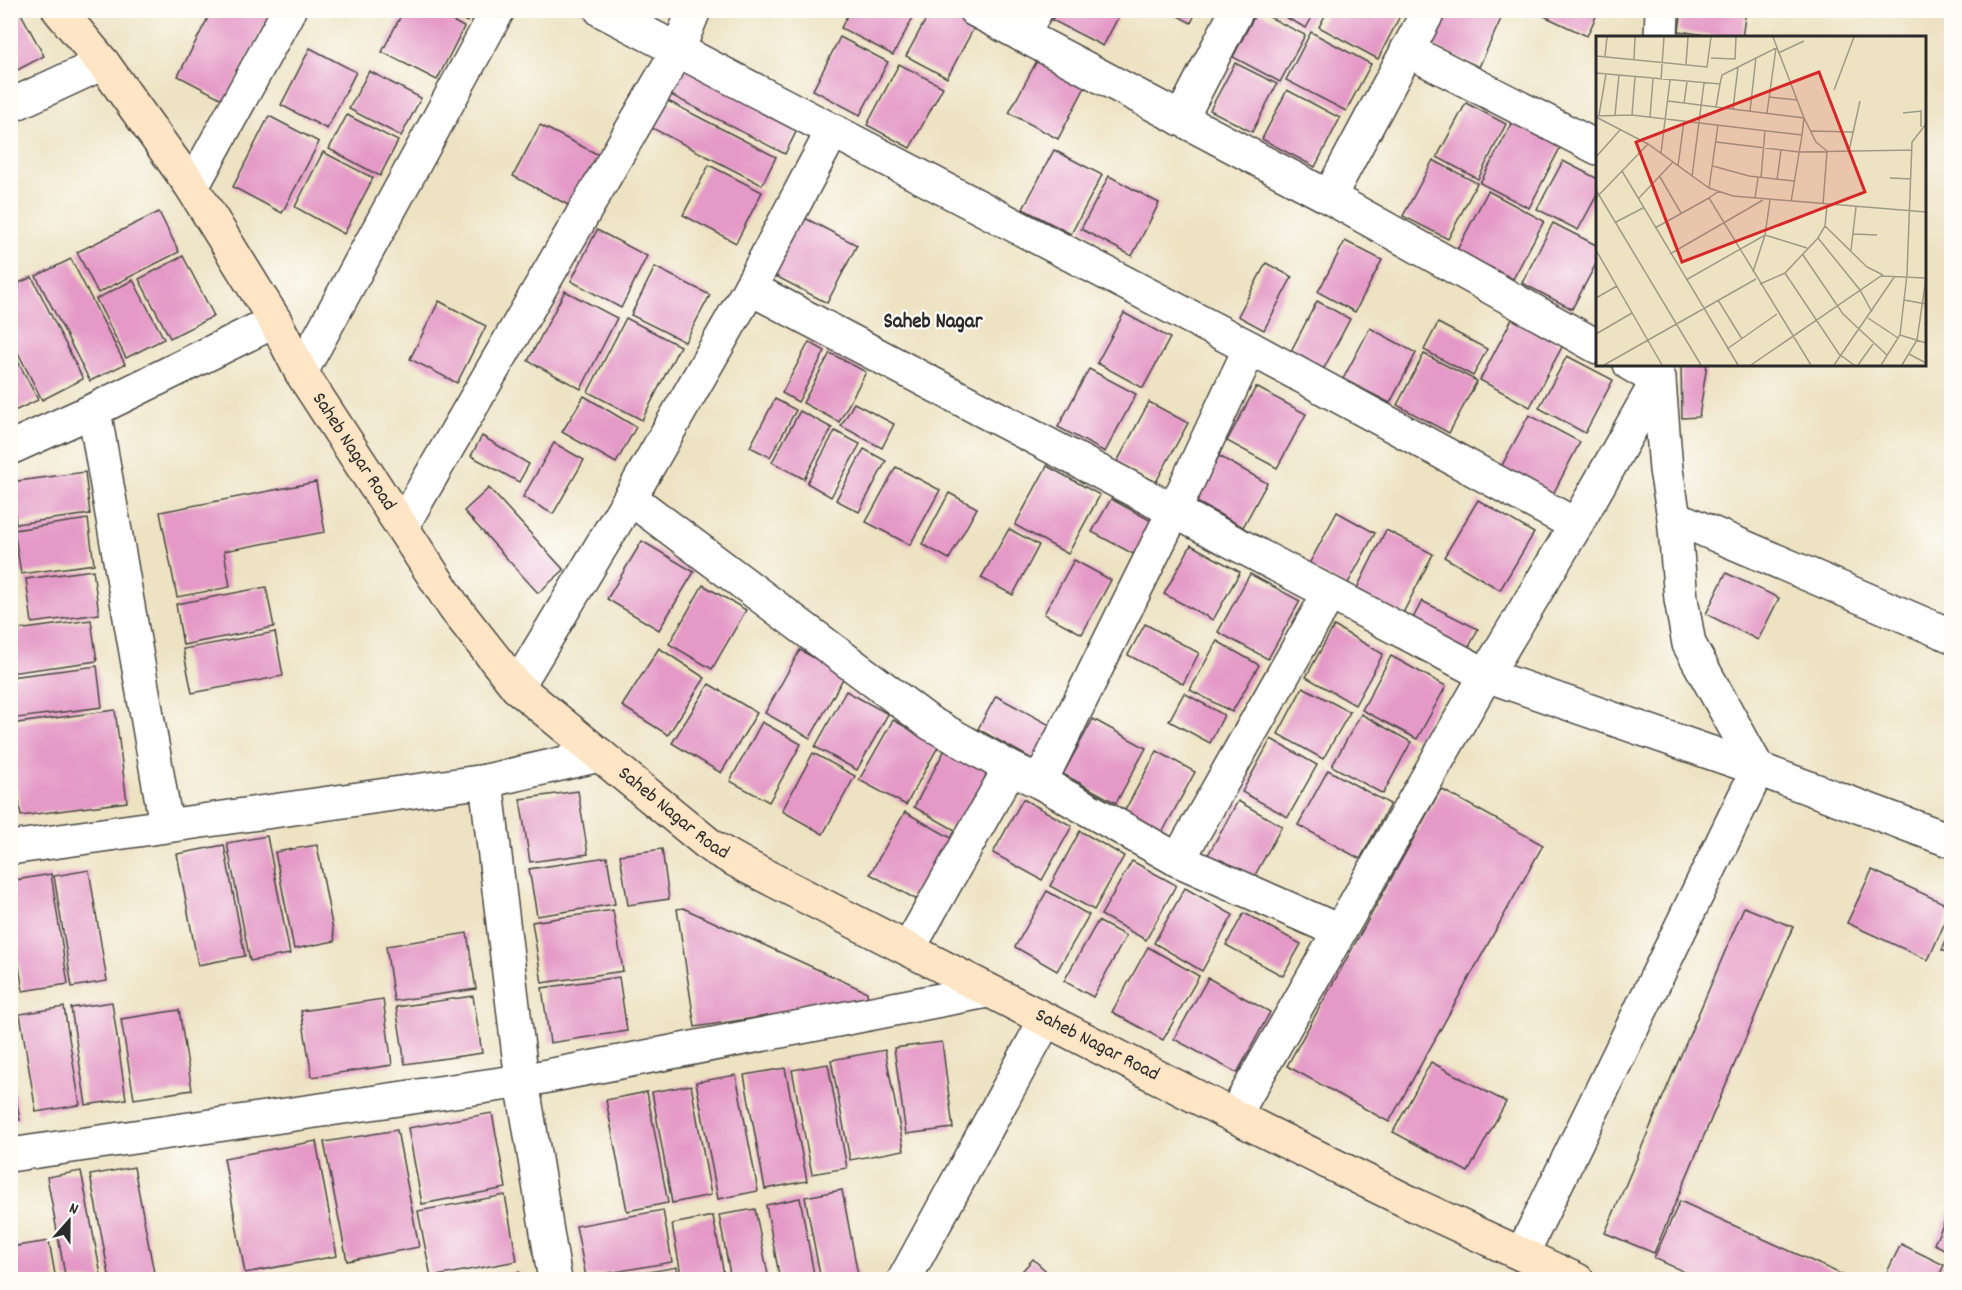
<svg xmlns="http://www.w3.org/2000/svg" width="1962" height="1290" font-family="Dekko,sans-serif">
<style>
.building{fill:#e499c6}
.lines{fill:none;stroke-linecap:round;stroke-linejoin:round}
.street-casing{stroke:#484642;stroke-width:36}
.secondary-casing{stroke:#484642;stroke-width:36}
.street{stroke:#fff;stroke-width:33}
.secondary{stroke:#fde5c5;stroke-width:33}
.labels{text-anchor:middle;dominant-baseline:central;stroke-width:4.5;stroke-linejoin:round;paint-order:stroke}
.street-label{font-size:20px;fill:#2b2b2b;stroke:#fdfcf7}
.neighbourhood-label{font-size:21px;font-weight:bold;fill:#2b2b2b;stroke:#fdfcf7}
.inset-road{fill:none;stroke:#9f9986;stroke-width:1.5}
.view{fill:#d62828;fill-opacity:0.15;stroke:#d62828;stroke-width:3}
.inset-edge{fill:none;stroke:#2b2b2b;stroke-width:3}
</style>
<rect width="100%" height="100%" fill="#fdfcf7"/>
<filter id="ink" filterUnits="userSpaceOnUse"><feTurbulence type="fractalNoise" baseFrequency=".0167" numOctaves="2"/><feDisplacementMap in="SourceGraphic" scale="12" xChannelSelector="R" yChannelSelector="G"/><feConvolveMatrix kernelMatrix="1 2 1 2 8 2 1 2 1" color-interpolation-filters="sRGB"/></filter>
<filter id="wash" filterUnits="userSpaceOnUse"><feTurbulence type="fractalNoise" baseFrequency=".008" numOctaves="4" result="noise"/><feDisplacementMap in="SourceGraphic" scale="24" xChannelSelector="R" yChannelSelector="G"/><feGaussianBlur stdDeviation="1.35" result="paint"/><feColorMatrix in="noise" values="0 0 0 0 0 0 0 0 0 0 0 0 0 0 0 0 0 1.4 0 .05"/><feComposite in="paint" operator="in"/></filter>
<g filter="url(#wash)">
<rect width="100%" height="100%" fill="#ede2c2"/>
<g id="blocks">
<g class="building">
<path d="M15,10H19L44,56L10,74V13Z"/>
<path d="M212,10H273L226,101L178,76Z"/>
<path d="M404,10H432L464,27L437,80L382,52Z"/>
<path d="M445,10H473L467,22Z"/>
<path d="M850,10H917L893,55L841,28Z"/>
<path d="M931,10H955L977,22L947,78L906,56Z"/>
<path d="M1057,10H1122L1103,46L1052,20Z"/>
<path d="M1167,10H1197L1191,23Z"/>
<path d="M1272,10H1316L1306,28Z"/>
<path d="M1328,10H1403L1378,59L1319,27Z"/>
<path d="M1440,10H1505L1479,67L1426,43Z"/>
<path d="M1531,10H1599L1587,36Z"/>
<path d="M1682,10H1746L1742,38H1725L1679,31Z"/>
<path d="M1257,11L1305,35L1280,82L1233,57Z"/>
<path d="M1311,32L1371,64L1346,111L1286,80Z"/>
<path d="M840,37L888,62L860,115L813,90Z"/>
<path d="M310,48L356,72L327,129L281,105Z"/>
<path d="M1038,59L1086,85L1058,139L1009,113Z"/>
<path d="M687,63L801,122L785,154L671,95Z"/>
<path d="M1235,63L1277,84L1252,132L1210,110Z"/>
<path d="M899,64L943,87L910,148L867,125Z"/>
<path d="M369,71L421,98L401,136L349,109Z"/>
<path d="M1287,90L1340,118L1315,167L1262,139Z"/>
<path d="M666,100L776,157L762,185L652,128Z"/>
<path d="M1466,103L1506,124L1478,179L1437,157Z"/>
<path d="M347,115L398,141L380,176L329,149Z"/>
<path d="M269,116L319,142L282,213L233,187Z"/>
<path d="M1514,120L1562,144L1529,208L1480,183Z"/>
<path d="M540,125L599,155L572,207L513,176Z"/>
<path d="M1054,150L1102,175L1071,234L1023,209Z"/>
<path d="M323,152L373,178L344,234L295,207Z"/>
<path d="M1433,160L1477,183L1448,239L1403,216Z"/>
<path d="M1563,161L1598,179V193L1578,230L1537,209Z"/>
<path d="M709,165L762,192L736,243L683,215Z"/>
<path d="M1109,176L1159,203L1132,256L1081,229Z"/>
<path d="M1488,191L1544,221L1513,279L1457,250Z"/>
<path d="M159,212L179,252L98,293L77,252Z"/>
<path d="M799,215L857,245L827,303L770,273Z"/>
<path d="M1553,223L1598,246V260L1572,309L1522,283Z"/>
<path d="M597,230L647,256L621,308L571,281Z"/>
<path d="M1345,241L1382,260L1355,312L1318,292Z"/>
<path d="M183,256L214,316L170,338L139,279Z"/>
<path d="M71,259L125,364L90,381L36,276Z"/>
<path d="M1266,263L1292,277L1264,330L1238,316Z"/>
<path d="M655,267L710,295L685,342L631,315Z"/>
<path d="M32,277L83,379L42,400L10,337V287Z"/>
<path d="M133,280L164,339L126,358L96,299Z"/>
<path d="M565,291L617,318L581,389L528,361Z"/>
<path d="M439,301L486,326L457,383L410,359Z"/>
<path d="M1317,301L1350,319L1323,370L1290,353Z"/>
<path d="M1124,313L1170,338L1143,388L1097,363Z"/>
<path d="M626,318L680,346L642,420L588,392Z"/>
<path d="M1512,319L1563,345L1530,407L1480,380Z"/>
<path d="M1438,323L1487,349L1473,376L1424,350Z"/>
<path d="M1370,328L1416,353L1390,403L1343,379Z"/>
<path d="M809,342L825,351L798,402L782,393Z"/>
<path d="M10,346L38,400L10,413Z"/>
<path d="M830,353L866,372L839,422L803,403Z"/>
<path d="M1424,354L1477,381L1449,433L1397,405Z"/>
<path d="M1567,356L1613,380L1585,433L1539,408Z"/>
<path d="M1681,364H1707L1699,417L1682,418Z"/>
<path d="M1089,369L1136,394L1105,452L1058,427Z"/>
<path d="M1256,387L1306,414L1277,468L1227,441Z"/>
<path d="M584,396L636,427L616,463L562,432Z"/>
<path d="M775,399L796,410L770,457L750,447Z"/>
<path d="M1149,402L1188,423L1156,482L1117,462Z"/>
<path d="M854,403L894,424L882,448L841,426Z"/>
<path d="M800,411L832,428L804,479L772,462Z"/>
<path d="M1529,415L1580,442L1552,496L1500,469Z"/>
<path d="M835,431L860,444L831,497L807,483Z"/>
<path d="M482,436L529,464L519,482L471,456Z"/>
<path d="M554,443L584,460L553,514L523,497Z"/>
<path d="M864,449L886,461L859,512L836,500Z"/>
<path d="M1219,456L1267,483L1243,527L1195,501Z"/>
<path d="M1047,466L1100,495L1068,554L1015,525Z"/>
<path d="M896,467L940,490L910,545L866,522Z"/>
<path d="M85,472L90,514L16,524L11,482Z"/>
<path d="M316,482L325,532L224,551L230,587L177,597L160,512Z"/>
<path d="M489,488L564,570L538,593L464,511Z"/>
<path d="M949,493L977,508L949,559L922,544Z"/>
<path d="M1111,499L1157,524L1139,557L1092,532Z"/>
<path d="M1478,500L1534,533L1500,590L1444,557Z"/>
<path d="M1337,512L1375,533L1346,587L1308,566Z"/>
<path d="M88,519L94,564L21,574L14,530Z"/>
<path d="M1009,529L1039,545L1013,595L981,578Z"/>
<path d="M1386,530L1433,554L1400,619L1353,596Z"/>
<path d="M642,541L694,572L659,630L607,599Z"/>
<path d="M1191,545L1240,572L1213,620L1164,594Z"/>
<path d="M1074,560L1111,580L1082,634L1044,614Z"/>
<path d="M93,570L99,614L32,623L26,579Z"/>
<path d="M1726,573L1779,598L1758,640L1706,614Z"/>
<path d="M1250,574L1300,601L1268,659L1218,632Z"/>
<path d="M703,585L746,610L712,669L669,644Z"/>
<path d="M266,587L274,627L183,645L176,604Z"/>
<path d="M1422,601L1478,629L1465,655L1409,626Z"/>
<path d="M91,620L97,661L10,673V631Z"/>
<path d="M1145,624L1199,653L1183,684L1128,655Z"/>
<path d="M1334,626L1383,654L1355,705L1306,677Z"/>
<path d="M275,632L283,676L192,693L183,649Z"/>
<path d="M1217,641L1259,665L1232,712L1190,690Z"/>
<path d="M659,648L705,678L668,735L622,706Z"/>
<path d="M800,650L845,675L810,738L765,713Z"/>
<path d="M1391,656L1446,686L1417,739L1362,710Z"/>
<path d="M97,666L102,707L10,719V677Z"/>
<path d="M709,684L757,713L721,773L672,743Z"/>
<path d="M1303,687L1350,712L1323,759L1278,734Z"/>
<path d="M846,691L888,714L857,770L815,747Z"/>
<path d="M1184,693L1224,715L1210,743L1169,721Z"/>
<path d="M996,696L1059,730L1041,764L978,729Z"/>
<path d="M115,710L127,802L21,816L10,742V724Z"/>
<path d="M1361,714L1411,742L1383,794L1332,766Z"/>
<path d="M1093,719L1146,748L1116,803L1063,774Z"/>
<path d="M893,720L939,745L906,805L859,780Z"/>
<path d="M762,722L801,744L769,802L730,781Z"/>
<path d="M1271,739L1317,765L1288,817L1242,792Z"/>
<path d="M947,746L994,772L960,833L914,807Z"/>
<path d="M1157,751L1195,772L1162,833L1124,812Z"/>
<path d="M813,753L855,776L823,834L782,811Z"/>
<path d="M1328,770L1390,804L1360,859L1298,825Z"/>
<path d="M1441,789L1543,845L1389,1122L1287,1066Z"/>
<path d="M578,791L588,854L530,862L520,799Z"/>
<path d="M1023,799L1072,826L1042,880L993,853Z"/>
<path d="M1238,801L1282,826L1249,886L1204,862Z"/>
<path d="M905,812L953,839L919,901L870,874Z"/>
<path d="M1080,831L1124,856L1094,910L1050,886Z"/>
<path d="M267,836L290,954L250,961L227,843Z"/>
<path d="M224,845L245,956L198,965L177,854Z"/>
<path d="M317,845L335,941L294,949L275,852Z"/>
<path d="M662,849L669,899L628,905L620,855Z"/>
<path d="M607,857L615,904L537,916L529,869Z"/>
<path d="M1132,861L1176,885L1146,940L1101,915Z"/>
<path d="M89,870L107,981L72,987L54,876Z"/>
<path d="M1872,870L1952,907L1928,960L1847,923Z"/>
<path d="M51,874L68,984L23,991L10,911V881Z"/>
<path d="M1185,888L1233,915L1202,971L1154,943Z"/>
<path d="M1047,891L1089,915L1057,971L1015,947Z"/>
<path d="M1744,907L1793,927L1654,1253L1605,1233Z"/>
<path d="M683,908L867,992L868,1001L695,1027L677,909Z"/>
<path d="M613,910L623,971L542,983L532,922Z"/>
<path d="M1244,913L1301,944L1283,976L1226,945Z"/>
<path d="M1098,921L1126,936L1093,997L1064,981Z"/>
<path d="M1952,930V955L1942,950Z"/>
<path d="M467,933L476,989L394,1001L386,946Z"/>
<path d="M1148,947L1199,976L1163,1040L1112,1012Z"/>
<path d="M619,977L627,1031L550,1043L542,988Z"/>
<path d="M1208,978L1270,1012L1237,1073L1174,1039Z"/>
<path d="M473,996L482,1053L405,1064L396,1007Z"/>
<path d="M383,999L392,1065L312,1077L301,1011Z"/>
<path d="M112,1002L126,1099L86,1105L71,1008Z"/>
<path d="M64,1007L80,1105L36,1112L20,1014Z"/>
<path d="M179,1010L192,1090L134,1099L121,1019Z"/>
<path d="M942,1042L953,1128L906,1134L894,1048Z"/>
<path d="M885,1050L904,1150L850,1160L831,1060Z"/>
<path d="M1431,1062L1506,1102L1468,1172L1393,1132Z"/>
<path d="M828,1064L847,1168L812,1174L792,1070Z"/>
<path d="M10,1067L20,1120L10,1121Z"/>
<path d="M785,1068L807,1181L765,1189L744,1075Z"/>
<path d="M736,1075L758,1191L718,1199L696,1082Z"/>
<path d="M691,1085L711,1195L672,1203L652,1092Z"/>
<path d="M647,1092L668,1203L627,1211L606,1100Z"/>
<path d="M492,1113L506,1188L422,1204L408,1128Z"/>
<path d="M397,1130L419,1247L347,1261L324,1142Z"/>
<path d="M316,1141L337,1256L245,1273L224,1158Z"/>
<path d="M134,1167L155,1278L110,1280L90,1175Z"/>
<path d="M81,1171L102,1280H66L47,1177Z"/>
<path d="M842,1190L859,1280H821L805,1197Z"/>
<path d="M505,1195L517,1261L431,1277L418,1211Z"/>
<path d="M800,1198L815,1280H780L766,1205Z"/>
<path d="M1680,1201L1854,1280H1702L1654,1258Z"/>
<path d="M1952,1206V1253L1934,1244Z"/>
<path d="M755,1209L769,1280H731L719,1215Z"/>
<path d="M663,1210L672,1262L586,1277L576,1226Z"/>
<path d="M713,1216L725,1280H682L672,1224Z"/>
<path d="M49,1241L56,1280H10V1247Z"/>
<path d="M1901,1244L1944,1265L1937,1280H1883Z"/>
<path d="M1033,1259L1056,1280H1014Z"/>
<path d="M677,1267L679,1280H615V1278Z"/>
<path d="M519,1272L520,1280H483V1278Z"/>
</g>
</g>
</g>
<g filter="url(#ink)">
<use href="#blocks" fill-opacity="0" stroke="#484642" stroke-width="1.5"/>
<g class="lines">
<g class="street-casing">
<g id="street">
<path d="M601,10L1250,348L1576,525L1486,675L1234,1116"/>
<path d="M975,10L1329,197L1598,347"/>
<path d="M1022,35L1036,10"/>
<path d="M1661,38L1662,10"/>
<path d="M1407,50L1598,148"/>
<path d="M10,106L103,63"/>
<path d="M1181,119L1237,10"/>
<path d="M192,187L289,10"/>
<path d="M1329,197L1429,10"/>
<path d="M750,288L1486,675L1758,769L1952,841"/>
<path d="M301,372L498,10"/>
<path d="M94,410L166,825"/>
<path d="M10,448L94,410L275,321"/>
<path d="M630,498L930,723L1010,768L1040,782L1178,860L1339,931"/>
<path d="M1674,517L1952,636"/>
<path d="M1576,525L1659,378"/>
<path d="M402,526L678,50L694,10"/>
<path d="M517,687L630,498L750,288L832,132"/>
<path d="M1040,782L1174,511L1250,348"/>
<path d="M10,848L486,781"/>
<path d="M1178,860L1329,594"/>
<path d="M909,948L1010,768"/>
<path d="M10,1155L522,1081L987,991"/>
<path d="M1522,1254L1758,769L1689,644L1681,599L1674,517L1666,470L1659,381L1630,364"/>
<path d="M555,1280L522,1081L486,781L600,755"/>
<path d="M904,1280L1045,1021"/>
</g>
</g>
<g class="secondary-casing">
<g id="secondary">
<path id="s1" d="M59,10L103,63L192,187L275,321L301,372L454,607L517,687L712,847L746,866L1234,1116L1419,1207L1577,1280"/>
</g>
</g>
<use href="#street" class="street"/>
<use href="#secondary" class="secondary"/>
</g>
</g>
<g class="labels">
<g class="street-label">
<text stroke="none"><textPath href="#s1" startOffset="532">Saheb Nagar Road</textPath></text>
<text stroke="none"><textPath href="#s1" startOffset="1020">Saheb Nagar Road</textPath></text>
<text stroke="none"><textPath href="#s1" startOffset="1504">Saheb Nagar Road</textPath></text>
</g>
<g class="neighbourhood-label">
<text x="933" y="323">Saheb Nagar</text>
</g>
</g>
<g transform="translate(1596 36)">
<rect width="330" height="330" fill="#ede2c2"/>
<path class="inset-road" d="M177,1L208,82L206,99M182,17L208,5M0,20L111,31L115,1M9,20L11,1M115,22L139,23L140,1M38,23L39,1M90,28L92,1M0,37L124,48L126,39L180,12L171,77M65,44L68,1M238,54L258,1M173,61L201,64M72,65L208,82L220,106L231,115L227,169M88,67L91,46M120,71L124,48M137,73L142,31M154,75L160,21M307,77L325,75V91M3,79L10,38M19,79L23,39M36,79L39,41M0,80L36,79L206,99L195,166M0,81L52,108L113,152L137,160L330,176M54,81L57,43M215,95L257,96M120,106L203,116L316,114M253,115L264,65M65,117L74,44M0,121L24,94M82,130L88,85M117,130L153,140L198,145M26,135L142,329M64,141L85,177M96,141L108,47M165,142L169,94M294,142L315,143M181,144L185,114M113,152L122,89M0,154L105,329M123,155L113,162L215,329M0,162L52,108M159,162L162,142M42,163L77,126M20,186L47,172M229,190L271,231L287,239M59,192L113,162M257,198L281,199M222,202L264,254L276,276M0,214L66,329M255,214L260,171M74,218L167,164M207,219L247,278L291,319M157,236L169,199L174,164M189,237L243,318L258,329M90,244L169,199L211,212M164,248L189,237L222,202L229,190L231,169M0,262L21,250M122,264L146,303M308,264L330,268M272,282L302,302M0,298L36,277M304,299L330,307M131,313L181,278M313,318L330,327M8,329L160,243M155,329L285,240L330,242M238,329L299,240M262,329L277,308M285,329L304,299L311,238L316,106L330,88M306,329L321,304L330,242"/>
<path class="view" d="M223,36L269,156L86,226L40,106Z"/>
<rect width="330" height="330" class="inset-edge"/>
</g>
<rect width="1962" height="1290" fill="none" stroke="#fdfcf7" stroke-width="36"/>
<g transform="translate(69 1221) rotate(21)" stroke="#fdfcf7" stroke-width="4.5" paint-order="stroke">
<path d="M0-4.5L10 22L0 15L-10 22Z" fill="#2b2b2b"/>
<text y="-9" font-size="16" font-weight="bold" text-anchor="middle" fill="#2b2b2b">N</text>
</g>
</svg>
